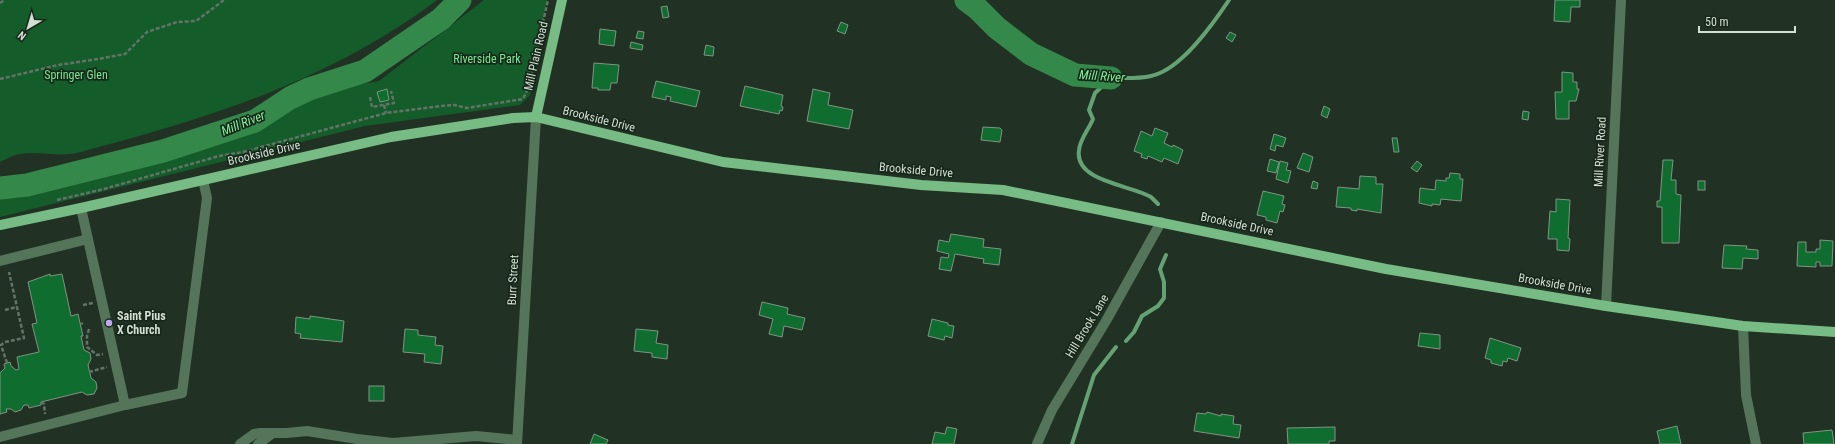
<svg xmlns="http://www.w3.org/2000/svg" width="1835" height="444" font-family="'Roboto Condensed',sans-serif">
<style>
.green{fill:#145c2a}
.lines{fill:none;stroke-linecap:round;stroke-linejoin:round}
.stream{stroke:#64a273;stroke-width:4}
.river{stroke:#34894a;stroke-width:23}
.building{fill:#0f6d30;stroke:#809483}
.path{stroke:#647367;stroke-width:2.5;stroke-dasharray:4 2;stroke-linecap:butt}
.minor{stroke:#54755a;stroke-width:10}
.major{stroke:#77bc84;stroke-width:10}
.poi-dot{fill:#c1a8f3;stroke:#17281a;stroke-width:1.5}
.labels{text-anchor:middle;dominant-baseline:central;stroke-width:3.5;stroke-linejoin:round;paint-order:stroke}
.street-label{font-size:12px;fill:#d3ded4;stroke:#17281a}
.park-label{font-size:12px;fill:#7ae791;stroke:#17281a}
.poi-label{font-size:12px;font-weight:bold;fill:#d3ded4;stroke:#17281a;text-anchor:start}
.water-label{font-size:13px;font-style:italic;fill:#84f09a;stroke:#17281a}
</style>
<rect width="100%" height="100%" fill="#213224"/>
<g class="green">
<path d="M0,0H437C333,78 219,115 95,148C87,150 79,153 71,154C54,156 36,151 20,154C13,155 6,159 0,162Z"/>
<path d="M484,0H547L530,95L520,105L365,126L0,217V194L38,190L170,156L218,139L257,128L301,100L339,88L379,81Z"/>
</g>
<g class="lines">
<g class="stream">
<path d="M1158,204C1156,202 1153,199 1151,197C1132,185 1074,182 1079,150C1080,139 1089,129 1093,119L1089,110L1095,93L1111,78C1124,78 1138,79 1151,76C1181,70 1213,24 1229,0"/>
<path d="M1126,341L1134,332L1142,316L1158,306L1164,298V282L1160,269L1166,255"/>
<path d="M1072,444L1094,375L1116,347"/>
</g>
<g class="river">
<path d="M966,0L978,9L997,28L1031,54L1075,75L1111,78"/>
<path d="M0,188L27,185L163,151L255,121L290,98L309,89L365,71L441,19L460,0"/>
</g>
</g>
<g class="building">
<path d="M1555,0H1580V7H1571L1570,22L1554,21Z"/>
<path d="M667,6L669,17L663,18L661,7Z"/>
<path d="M841,22L848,25L845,34L837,31Z"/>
<path d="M600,29L616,31L614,46L599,44Z"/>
<path d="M638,31L644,32L643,39L636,38Z"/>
<path d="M1230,32L1236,35L1232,42L1226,38Z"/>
<path d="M631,42L643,45L642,50L630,48Z"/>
<path d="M706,45L714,47L713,56L704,55Z"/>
<path d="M594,63L619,65L617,83H611L610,90H598V88H592Z"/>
<path d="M1562,72L1573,73V82H1577V89H1579L1576,101H1569V119H1556L1555,92H1562Z"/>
<path d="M656,81L700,91L696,107L670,101L671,97L666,96V100L652,97Z"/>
<path d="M745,86L783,95L781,106L783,107L782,111L780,110L779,114L740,106Z"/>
<path d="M387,89L389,100L380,102L377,92Z"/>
<path d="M813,89L830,93L828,105L853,110L849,129L807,121Z"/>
<path d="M1324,106L1330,109L1327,118L1321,115Z"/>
<path d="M1523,111L1529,112L1528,120L1522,119Z"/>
<path d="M983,127L1000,128L1002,130L1000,142L981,140Z"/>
<path d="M1155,128L1168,133L1164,143L1172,147L1173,145L1183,150L1178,164L1164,158L1162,162L1148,156L1147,159L1141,157L1142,154L1134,151L1141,131L1152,136Z"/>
<path d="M1274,134L1286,138L1283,147L1276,145L1275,151L1270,149Z"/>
<path d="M1392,138H1397L1399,152H1394Z"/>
<path d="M1303,153L1313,157L1309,172L1297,168Z"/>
<path d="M1270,159L1279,162L1276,173L1267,171Z"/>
<path d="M1663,160H1673L1671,180H1676V194L1681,195L1679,243H1662V207H1657V201H1660Z"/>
<path d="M1280,161L1288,163L1286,170L1291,171L1288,183L1276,179Z"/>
<path d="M1417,161L1422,165L1417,172L1411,168Z"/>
<path d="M1450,173L1460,174V179H1463L1461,201L1441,199L1440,205L1432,204V206L1419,203L1420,188L1435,190L1436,180L1446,181V178H1449Z"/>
<path d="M1360,176L1376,177V184H1383L1381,213L1357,209V211L1351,210V208L1336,207L1338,187L1359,189Z"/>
<path d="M1313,181L1318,183L1317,189L1311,188Z"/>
<rect x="1698" y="181" width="7" height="9"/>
<path d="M1263,191L1284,196L1282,204L1285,205L1283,212L1280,211L1277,223L1266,220V217L1257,215Z"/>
<path d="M1556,199L1570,200L1568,238L1570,239L1569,251L1557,250V239H1548L1550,211L1556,212Z"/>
<path d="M951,234L984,239L983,247L1001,249L999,265L983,263L984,259L955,254L951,271L939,269L941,257L948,258L949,254L937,251L939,240L949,242Z"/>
<path d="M1820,240L1833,241L1832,266H1820V262H1816V267L1797,266L1798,242H1806V252H1816V249H1820Z"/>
<path d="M1724,245L1747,246L1746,249L1758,250V259L1743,258L1742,269L1722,268Z"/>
<path d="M50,274V276L62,274L71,316L78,314L83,336H81L84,350L90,353L91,359L88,365L91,378L96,382L97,388L94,394L87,395L82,392L41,402V405L29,408L28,405H24L21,410L15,412L11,409H6L7,412L0,414V373L5,368L4,364L10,362L11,366L16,370L19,369L17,357L39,352L32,324L37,323L28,282Z"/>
<path d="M762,302L788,308L787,314L805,318L802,330L784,326L782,337L769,334L773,319L759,315Z"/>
<path d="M310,316L344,321L342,342L300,338L301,334L295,333L296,317L310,319Z"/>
<path d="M932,319L948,323V325L954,326L952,338L945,336L944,340L928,336Z"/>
<path d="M405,329L418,330V335L436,337L435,345L443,346L441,364L424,362L425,354L403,352Z"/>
<path d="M636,329L658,331L656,343L668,345L667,359L652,357V353L634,351Z"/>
<path d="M1420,333L1440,335V349L1418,346Z"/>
<path d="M1490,338L1521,348L1517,361L1508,358L1507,362L1503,361L1502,366L1491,363V360L1485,358Z"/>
<rect x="369" y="386" width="15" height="15"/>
<path d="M1207,412L1221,416V414L1234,416L1233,424L1241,425L1239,438L1194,431L1197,413L1206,414Z"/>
<path d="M1677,426L1681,444H1660L1657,431Z"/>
<path d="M947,427L957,429L954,444H932L935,432L945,434Z"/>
<path d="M1335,427V441H1329V444H1288L1287,428Z"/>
<path d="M1832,430L1834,444H1804L1803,433Z"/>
<path d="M594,434L608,440L606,444H590Z"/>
</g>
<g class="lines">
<g class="path">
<path d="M0,3L5,0"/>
<path d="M0,79L58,65L98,59L125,54L147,32L177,22L196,21L224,0"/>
<path d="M370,97L372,107L394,103L391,91"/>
<path d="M384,105L386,113"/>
<path d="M57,200L104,189L219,156L243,152L386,113L441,106L454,105L467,108L523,99L528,88L548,0"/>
<path d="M83,305L93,303"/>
<path d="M5,310L17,307"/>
<path d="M81,324L83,323"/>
<path d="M89,329L87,336V347L97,355L103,354"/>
<path d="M7,363L1,345L5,342L24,338L9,272"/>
<path d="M89,372L107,367"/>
<path d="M41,402L44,404L45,414"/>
</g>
<g class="minor">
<path d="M0,261L88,239"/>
<path d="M1606,306L1621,0"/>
<path d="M1743,326L1746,395L1756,444"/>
<path d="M125,405L182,393L207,198L203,180"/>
<path d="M0,437L125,405L81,208"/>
<path d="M240,444L254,434L260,433H287L307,431L357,439L393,443L476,436L517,440"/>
<path d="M258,444L273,433"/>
<path d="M517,444L536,117"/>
<path d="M1037,444L1052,410L1106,321L1161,222"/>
</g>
<g class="major">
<path d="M536,117L562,0"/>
<path d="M0,225L81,208L391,137L513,118L536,117L723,162L921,185L1003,190L1386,269L1606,306L1743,326L1835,332"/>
</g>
</g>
<circle class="poi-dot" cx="109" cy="323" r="4"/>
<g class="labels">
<g class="street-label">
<text transform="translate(536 56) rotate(-77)">Mill Plain Road</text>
<text transform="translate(599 119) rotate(14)">Brookside Drive</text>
<text transform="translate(1600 152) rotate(-87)">Mill River Road</text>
<text transform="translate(264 153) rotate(-13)">Brookside Drive</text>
<text transform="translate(916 170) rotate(5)">Brookside Drive</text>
<text transform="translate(1237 224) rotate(12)">Brookside Drive</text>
<text transform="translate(513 280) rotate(-87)">Burr Street</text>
<text transform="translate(1555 284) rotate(10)">Brookside Drive</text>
<text transform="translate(1087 326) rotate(-59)">Hill Brook Lane</text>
</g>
<g class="park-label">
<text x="487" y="59">Riverside Park</text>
<text x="76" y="75">Springer Glen</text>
</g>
<g class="poi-label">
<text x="117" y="316">Saint Pius<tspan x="117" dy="14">X Church</tspan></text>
</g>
<g class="water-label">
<text transform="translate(1102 76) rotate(4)">Mill River</text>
<text transform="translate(243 123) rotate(-22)">Mill River</text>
</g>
</g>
<g transform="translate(28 28) rotate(218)" stroke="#17281a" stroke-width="3" paint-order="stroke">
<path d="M0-3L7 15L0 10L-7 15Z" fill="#d3ded4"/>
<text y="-6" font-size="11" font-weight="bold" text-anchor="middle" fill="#d3ded4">N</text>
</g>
<path d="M1699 26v6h96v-6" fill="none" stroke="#d3ded4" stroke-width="2"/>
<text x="1705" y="26" font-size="12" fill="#d3ded4" stroke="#17281a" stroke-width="3" paint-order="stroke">50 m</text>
</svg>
